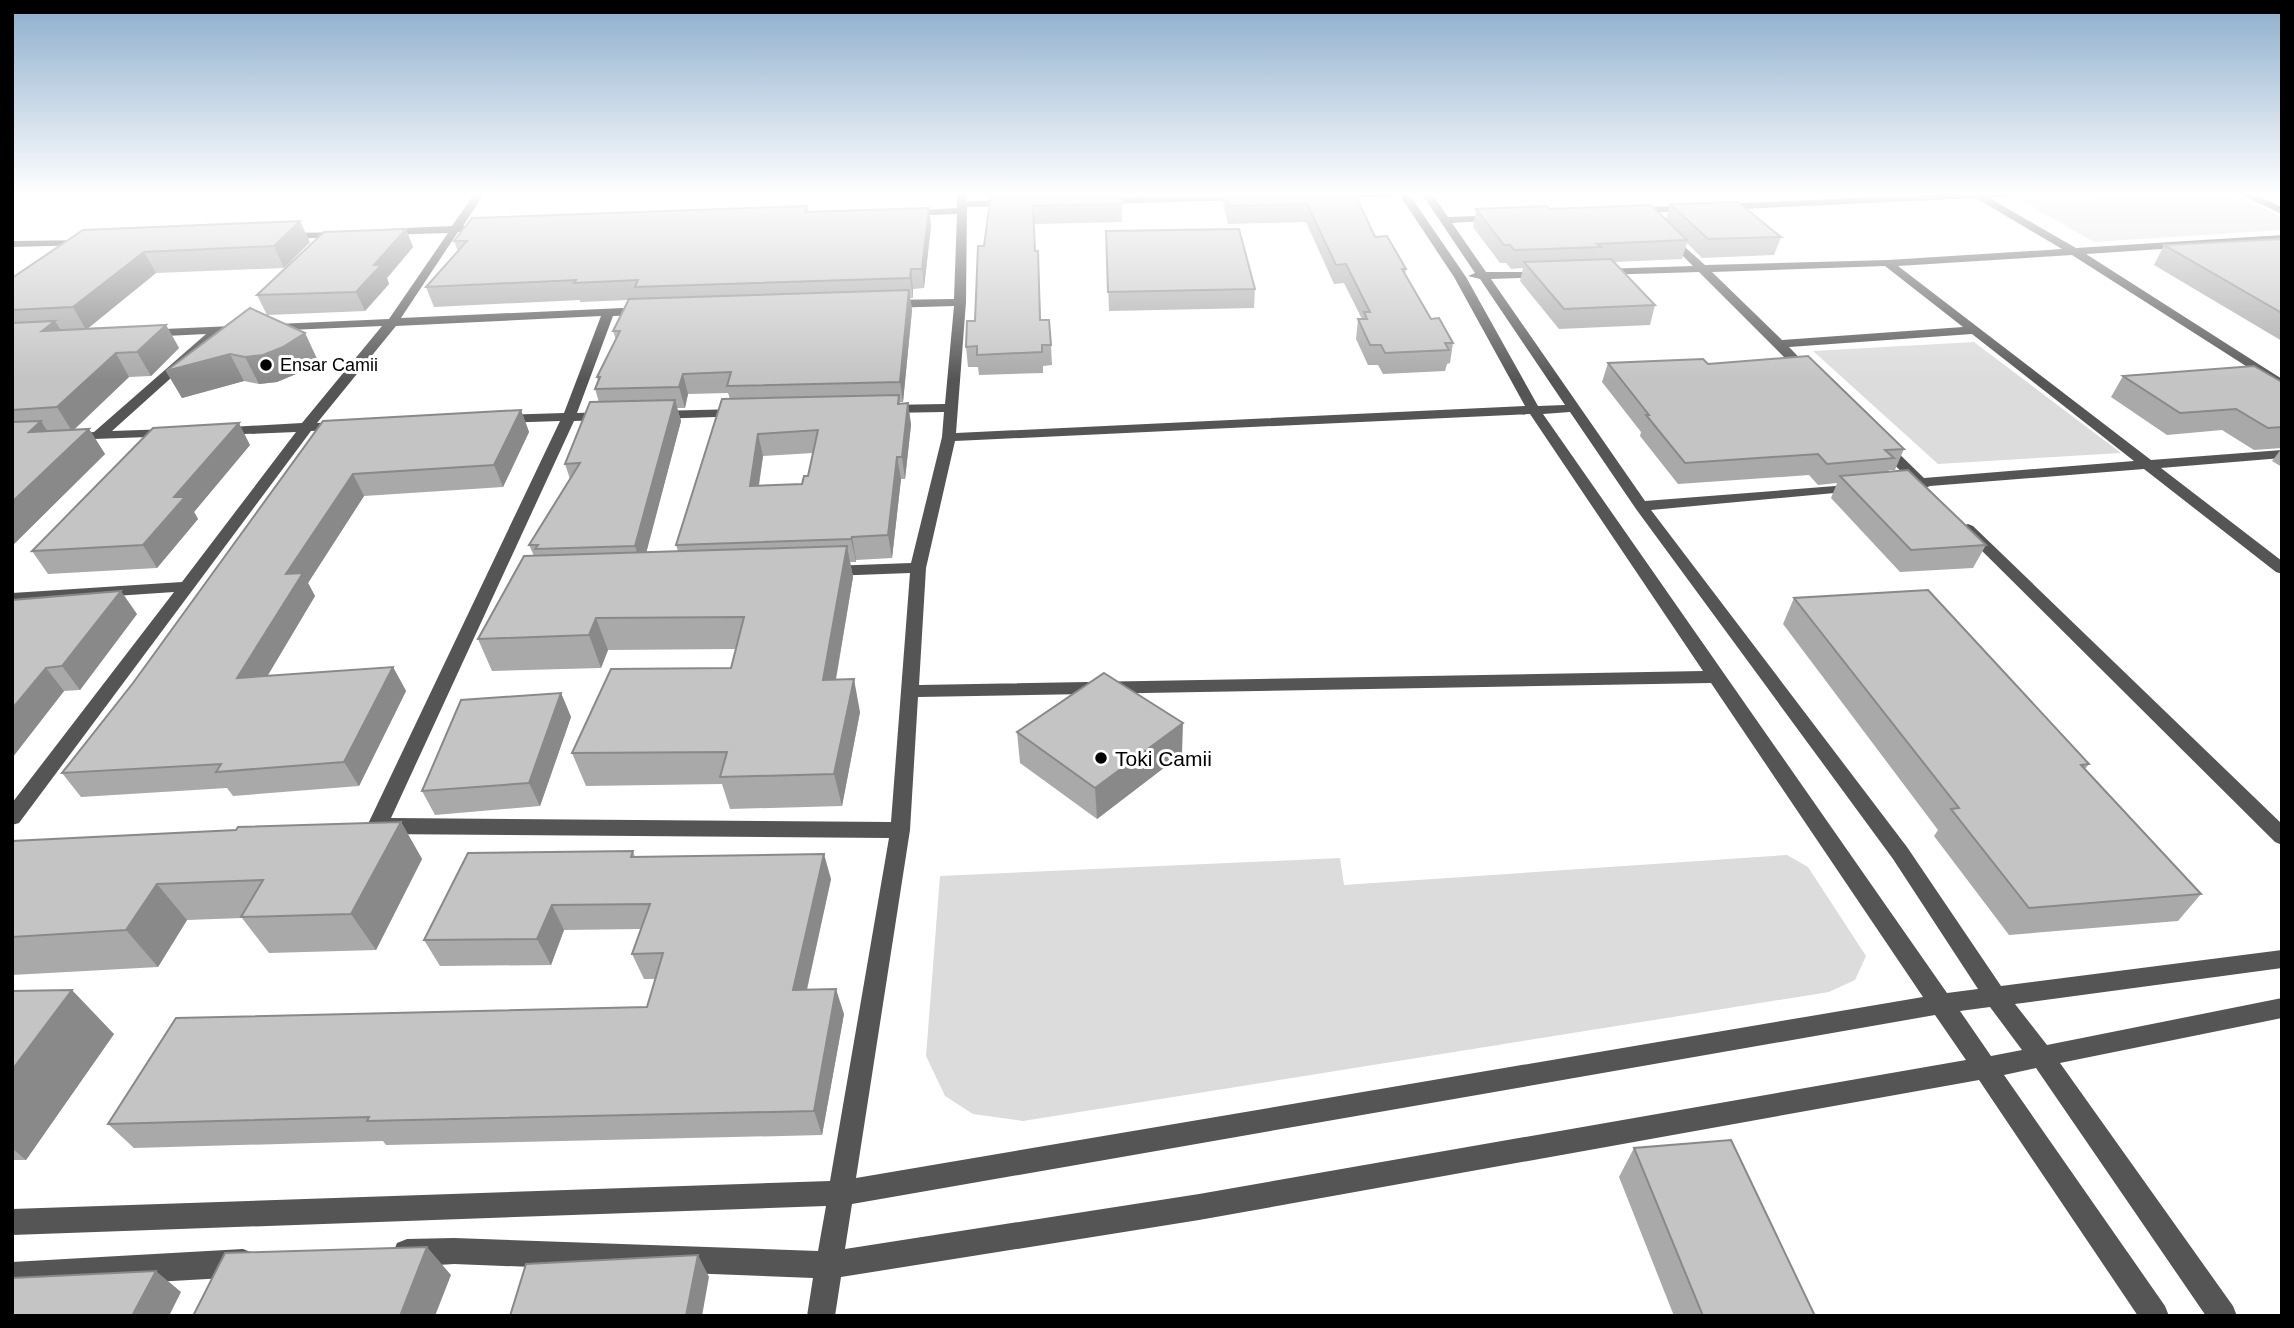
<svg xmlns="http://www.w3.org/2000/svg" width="2294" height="1328" font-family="Helvetica,sans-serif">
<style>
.green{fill:#dcdcdc}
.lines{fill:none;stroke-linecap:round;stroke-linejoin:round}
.minor{fill:#555;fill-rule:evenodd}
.wall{fill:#a9a9a9;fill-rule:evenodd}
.shaded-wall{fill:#898989}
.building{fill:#c4c4c4;stroke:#898989;stroke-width:2;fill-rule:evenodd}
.poi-dot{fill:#000;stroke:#fff;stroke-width:2.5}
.labels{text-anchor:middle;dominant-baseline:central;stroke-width:6;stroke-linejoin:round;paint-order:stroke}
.far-poi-label{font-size:18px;fill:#000;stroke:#fff;text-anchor:start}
.poi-label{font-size:21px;fill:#000;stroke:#fff;text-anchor:start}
</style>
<rect width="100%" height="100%" fill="#fff"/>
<g class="green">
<path d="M2134,194H2233L2282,217V230L2094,242L2020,200Z"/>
<path d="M1974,342L2121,453L1938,464L1813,351Z"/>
<path d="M1787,855L1808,867L1866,956L1855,980L1829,992L1023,1121L973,1114L945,1096L926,1056L940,876L1340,858L1344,885Z"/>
</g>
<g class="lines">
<g class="minor">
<path d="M474,194H484L463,226L484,225L489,228L484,231L458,232L401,318L645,307L651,311L645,315L613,316L577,413L607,412L614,416L607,420L574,421L391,818L891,822L910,573L830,576L822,571L830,566L911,563L942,437L944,412L887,413L880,409L887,405L945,404L954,306L887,308L881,304L887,300L954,299L957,214L908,216L903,213L904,211L957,208V194H967V201L1013,200L1018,203L1013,206L967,207L966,302L956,433L1525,406L1454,277L1399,194H1409L1466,277L1538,406L1565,405L1480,279L1468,276L1475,273L1422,194H1432L1448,217L1502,215V219L1498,220L1452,223L1486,272H1548V276L1544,277L1491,279L1645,501L1861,484L1863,487L1856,491L1651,510L1907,847L2001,986L2282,950V968L2015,1004L2047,1045L2282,998V1018L2060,1063L2233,1306L2237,1316H2206L2036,1068L2004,1075L2165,1306L2169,1316H2138L1979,1080L1199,1220L841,1277L835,1316H807L813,1278L454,1264L407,1267L397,1263L393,1253L397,1243L407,1239L454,1238L818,1251L826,1206L12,1235V1209L830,1181L889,838L377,834L370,831L367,826L560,421L502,423L495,419L502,415L564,413L601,316L396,326L317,423L341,422L348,426L346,429L311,431L19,823L12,825V803L174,592L12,603V593L182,582L296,432L219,435L212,431L214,428L302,423L382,326L221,333L112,431L170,429L177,433L175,436L67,440V434L94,432L206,334L145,337L139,333L141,330L389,319L448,233L383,235L378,232L383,229L452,226ZM1570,412L1636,509L1893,859L1978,989L1947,993L1543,414ZM1530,414L1703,671L919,685L926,568L955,441ZM1711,683L1923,997L856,1178L910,830L918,697ZM1990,1007L2022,1050L1991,1056L1960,1011ZM1935,1015L1966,1060L1199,1194L845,1249L852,1204Z"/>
<path d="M1331,194H1399L1394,197L1335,198Z"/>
<path d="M1942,194H2010L2005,197L1989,198L2076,248L2282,235V241L2086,254L2282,379V389L2072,255L1898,266L2151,460L2282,450V458L2161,468L2282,561V574L2276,572L2144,469L1930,486L1923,489L1907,486L1905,483L1909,479L1878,449V443H1888L1924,478L2134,461L1972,334L1789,347L1814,373L1808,377L1803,376L1699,272L1600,275L1594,272L1600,269L1693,266L1664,237V233L1668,232L1705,265L1888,260L2062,249L1976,198L1721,210L1716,207L1721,204ZM1885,266L1963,327L1782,340L1712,272Z"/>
<path d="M2239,194H2252L2282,207V214Z"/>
<path d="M1251,195V199L1247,200L1097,204L1092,201L1097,198Z"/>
<path d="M1690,205L1695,208L1694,210L1634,214L1629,211L1634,208Z"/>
<path d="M349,232V236L345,237L285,239L280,236L285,233Z"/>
<path d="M90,240V244L86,245L12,247V241Z"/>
<path d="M740,409L747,413L745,416L656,419L649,415L656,411Z"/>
<path d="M1968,524L1973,526L2282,824V845L2275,842L1963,532L1960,529L1963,526Z"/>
<path d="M243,1249L253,1253L257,1263L253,1273L243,1277L12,1290V1262Z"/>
</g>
</g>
<g class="wall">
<path d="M991,194L1122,204V222L1034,224L1035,251H1038L1041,320L1051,345L1052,365L1043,366V373L979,375L978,367H968L966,347L975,321Z"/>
<path d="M1224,194H1355L1375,237L1406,269L1405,275L1431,319L1453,343L1450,363L1447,364L1445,371L1383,374L1378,365H1368L1356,339L1358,319H1362L1344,283L1334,284L1306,222L1228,224L1223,204Z"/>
<path d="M1670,204L1781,237L1774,255L1702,258L1687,243L1682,259L1614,262L1655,305L1650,325L1559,329L1520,281L1523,268L1511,269L1506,263H1500L1473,227L1476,209H1549L1666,219Z"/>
<path d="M807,206L808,212L929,208L931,226L924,288L913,289V298H910L912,310L903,402H900V404L908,403L911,425L905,479H901L892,558L856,560V562H850L853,577L836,680L860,712L842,806L730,809L722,784L586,786L572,753L731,668L736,649L608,650L601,668L492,671L478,639L534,556L529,545L570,479L565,464L599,402L595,389L598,381L597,377L616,340L613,331L628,300L580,302V300L434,307L426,287L458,252L454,241ZM728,393L730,399L676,545L678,551L646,552L681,421L677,408H685L688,394ZM813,453L808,476L802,484L759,486L763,456Z"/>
<path d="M406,229L413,247L387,278L389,284L365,311L267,315L257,295Z"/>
<path d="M83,230L310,242L284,268L156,273L88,328L166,325L179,348L151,376L129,377L74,430L89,429L105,454L12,546V278Z"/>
<path d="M1106,231L1255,289L1254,308L1109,311Z"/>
<path d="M2282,239V341L2154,265L2164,245Z"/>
<path d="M305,333L317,359L296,374L277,382L259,384L244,381L182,398L166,371Z"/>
<path d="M1608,363L1708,364L1904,449L1895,470H1889L1888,472L1986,545L1973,568L1900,572L1831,498L1837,483L1818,485L1809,475L1678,484L1640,436L1641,432L1602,382Z"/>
<path d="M2123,376L2282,382V467L2272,461L2282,448L2254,450L2222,430L2167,435L2111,397Z"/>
<path d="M521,410L529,432L503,487L364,496L308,583L315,596L267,676L393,667L406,691L359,786L233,796L227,788L81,797L62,773L133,683L323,421Z"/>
<path d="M250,445L194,512L198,519L157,568L48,574L32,551Z"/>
<path d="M1794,598L2089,764L2085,769L2201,894L2178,921L2009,935L1934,836L1938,830L1783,624Z"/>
<path d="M12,600L137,614L80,690L64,691L12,758Z"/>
<path d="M561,693L571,717L540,806L435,815L422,791Z"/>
<path d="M1017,732L1182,754L1097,819L1020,763Z"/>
<path d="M401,822L422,859L376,950L269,953L242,918L187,920L158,967L12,975V841Z"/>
<path d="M633,851L635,857L831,879L807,990L844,1014L822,1135L386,1145L383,1141L134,1148L108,1124L647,1007L655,979H644L632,954L641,929L564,930L551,965L440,966L424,940Z"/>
<path d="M12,991L114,1034L26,1160H12Z"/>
<path d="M1634,1148L1815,1316H1674L1619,1177Z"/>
</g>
<g class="shaded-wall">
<path d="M929,208L931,226L924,288L922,269Z"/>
<path d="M300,221L310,242L284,268L274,246Z"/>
<path d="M406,229L413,247L387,278L389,284L365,311L356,292L374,265Z"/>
<path d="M144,252L156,273L86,330L73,307Z"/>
<path d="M911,269L913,289V298L910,278Z"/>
<path d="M909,290L912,310L903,402L900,382Z"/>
<path d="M55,321L69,344L42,331Z"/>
<path d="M166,325L179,348L151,376L137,352Z"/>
<path d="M305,333L317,359L296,374L277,382L259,384L245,357Z"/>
<path d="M116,353L129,377L72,431L57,407Z"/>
<path d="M230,354L244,381L182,398L166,371Z"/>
<path d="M683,374L688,394L685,408L679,387Z"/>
<path d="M675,400L681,421L642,569L635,546Z"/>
<path d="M908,403L911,425L905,479L902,457Z"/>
<path d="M521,410L529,432L503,487L494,465Z"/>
<path d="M41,421L57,446L29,432Z"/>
<path d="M239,423L250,445L194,512L198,519L157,568L143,545L174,497Z"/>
<path d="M89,429L105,454L12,546V502Z"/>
<path d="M758,434L763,456L755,508L750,486Z"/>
<path d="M897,457L901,479L892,558L888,535Z"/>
<path d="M353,474L364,496L308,583L315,596L252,702L237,678L286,574Z"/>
<path d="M852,537L856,560V562L851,539Z"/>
<path d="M847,546L853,577L830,712L823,680Z"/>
<path d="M121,591L137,614L80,690L62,666Z"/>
<path d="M596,618L608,650L601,668L589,635Z"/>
<path d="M393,667L406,691L359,786L344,762Z"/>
<path d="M46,668L64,691L12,758V709Z"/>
<path d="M854,679L860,712L842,806L834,774Z"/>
<path d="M561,693L571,717L540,806L529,783Z"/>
<path d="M1183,723L1182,754L1097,819L1095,788Z"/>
<path d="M401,822L422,859L376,950L351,914Z"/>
<path d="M824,854L831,879L801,1015L793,990Z"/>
<path d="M157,884L187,920L158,967L126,930Z"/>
<path d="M552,905L564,930L551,965L537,939Z"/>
<path d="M836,989L844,1014L822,1135L814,1111Z"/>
<path d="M72,990L114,1034L26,1160L12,1148V1070Z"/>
<path d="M427,1247L451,1275L435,1316H400Z"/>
<path d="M698,1255L709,1277L702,1316H686Z"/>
<path d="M156,1271L181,1292L169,1316H132Z"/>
</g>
<g class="building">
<path d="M991,194H1121L1122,204L1033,206L1035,251H1038L1040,320H1049L1051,345H1042V352L977,355V346L966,347L967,321H975L978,246H984Z"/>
<path d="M1226,194H1355L1375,237L1387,236L1406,269H1402L1431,319L1439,318L1453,343H1445L1449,350L1385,353L1381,345H1370L1358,319H1367L1364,312H1370L1346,264L1336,265L1307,204L1229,206Z"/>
<path d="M1738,202L1781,237L1708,239L1670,204Z"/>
<path d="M1651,205L1687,240L1597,244L1601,247L1514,250L1510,245H1504L1476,209L1547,206L1549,209Z"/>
<path d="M807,206L805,212L929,208L922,269H911L910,278L635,287L638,280L574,283L576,280L426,287L467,241H454L472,218Z"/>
<path d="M300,221L274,246L144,252L73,307L12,310V278L83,230Z"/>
<path d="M406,229L374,265H381L356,292L257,295L324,232Z"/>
<path d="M1239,229L1255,289L1108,292L1106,231Z"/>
<path d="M2282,239V313L2164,245Z"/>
<path d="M1611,259L1655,305L1564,309L1524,262Z"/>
<path d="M909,290L900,382L727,386L731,372L683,374L679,387L595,389L600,377H597L620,331H613L629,299Z"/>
<path d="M250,308L305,333L283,347L263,355L245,357L230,354L166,371Z"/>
<path d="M55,321L42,331L166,325L137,352L116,353L57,407L12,410V323Z"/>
<path d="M1808,356L1904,449L1885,450L1894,458L1827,464L1818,454L1685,463L1646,415H1649L1608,363L1703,359L1708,364Z"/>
<path d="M2254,366L2282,382V427L2268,428L2236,409L2180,413L2123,376Z"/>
<path d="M899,395L898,404L908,403L902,457H897L888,535L852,537L851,539L676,545L722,399ZM818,430L808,476H804L802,484L750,486L758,434Z"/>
<path d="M675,400L635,546L535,549L538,545H529L580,463L565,464L590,402Z"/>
<path d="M521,410L494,465L353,474L286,574L303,573L237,678L393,667L344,762L216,772L221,764L62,773L133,683L323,421Z"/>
<path d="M41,421L29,432L89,429L12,502V422Z"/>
<path d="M239,423L174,497H185L143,545L32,551L153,428Z"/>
<path d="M1908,470L1986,545L1911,550L1840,476Z"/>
<path d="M847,546L823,680L854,679L834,774L720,777L727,752L572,753L611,669L731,668L744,617L596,618L589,635L478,639L524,556Z"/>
<path d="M1928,590L2089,764L2081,765L2201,894L2029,908L1951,809L1959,808L1794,598Z"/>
<path d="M121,591L62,666L46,668L12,709V600Z"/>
<path d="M1104,673L1183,723L1095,788L1017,732Z"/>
<path d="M561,693L529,783L422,791L461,700Z"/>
<path d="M401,822L351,914L241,917L263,880L157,884L126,930L12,937V841L236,830L238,827Z"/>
<path d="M633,851L631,857L824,854L793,990L836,989L814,1111L367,1121L369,1117L108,1124L176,1018L647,1007L663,953L632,954L650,904L552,905L537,939L424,940L468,853Z"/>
<path d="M72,990L12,1070V991Z"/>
<path d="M1731,1140L1815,1316H1703L1634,1148Z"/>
<path d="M427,1247L400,1316H193L225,1253Z"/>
<path d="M698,1255L686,1316H510L526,1264Z"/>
<path d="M156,1271L132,1316H12V1278Z"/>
</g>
<linearGradient id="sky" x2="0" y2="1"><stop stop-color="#8cadcc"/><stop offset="0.51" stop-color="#fff"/><stop offset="1" stop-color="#fff" stop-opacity="0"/></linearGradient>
<rect width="2294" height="380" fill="url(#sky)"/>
<g class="poi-dot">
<circle cx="266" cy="365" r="7"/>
<circle cx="1101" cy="758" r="7"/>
</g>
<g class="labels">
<g class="far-poi-label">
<text x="280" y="365">Ensar Camii</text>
</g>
<g class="poi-label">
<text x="1115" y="758">Toki Camii</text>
</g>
</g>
<rect width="2294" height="1328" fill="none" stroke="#000000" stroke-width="28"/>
</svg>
